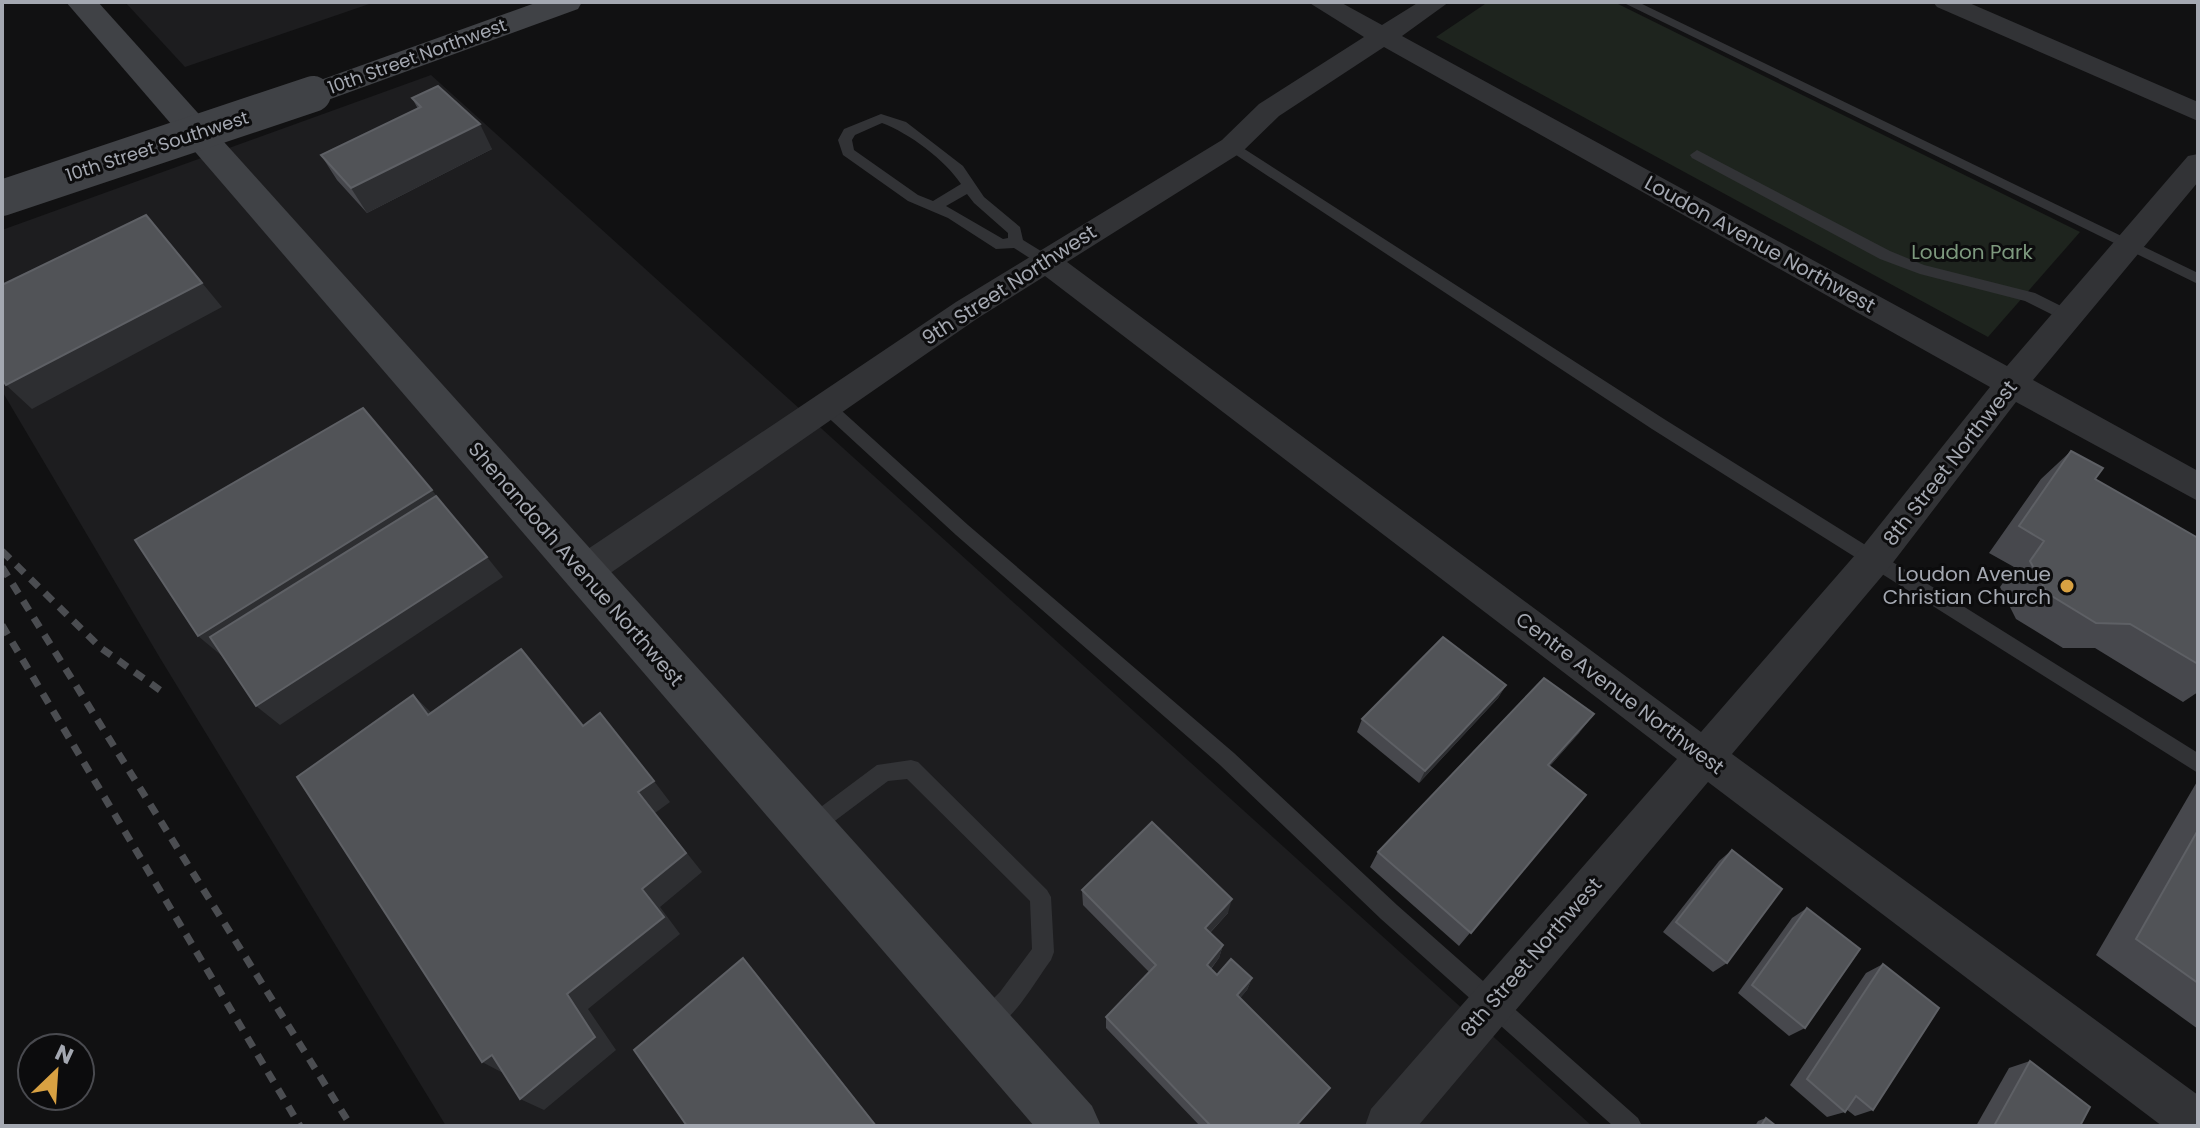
<svg xmlns="http://www.w3.org/2000/svg" width="2200" height="1128" font-family="Poppins,sans-serif">
<style>
.built{fill:#1d1d1f}
.green{fill:#1e241e}
.lines{fill:none;stroke-linecap:round;stroke-linejoin:round}
.lane{fill:#323336;fill-rule:evenodd}
.street{fill:#323336;fill-rule:evenodd}
.secondary{fill:#404246;fill-rule:evenodd}
.rail{stroke:#4b4d51;stroke-width:7;stroke-dasharray:11 9;stroke-linecap:butt}
.secondary-bridge{stroke:#404246;stroke-width:36}
.wall{fill:#47484d}
.shaded-wall{fill:#2d2e31}
.building{fill:#515357;stroke:#5e6065;stroke-width:2}
.poi-dot{fill:#d8a142;stroke:#0c0c0d;stroke-width:3}
.labels{text-anchor:middle;dominant-baseline:central;stroke-width:6;stroke-linejoin:round;paint-order:stroke}
.far-street-label{font-size:18px;fill:#a4a8b1;stroke:#0c0c0d}
.street-label{font-size:20px;fill:#a4a8b1;stroke:#0c0c0d}
.park-label{font-size:20px;fill:#7d997e;stroke:#0c0c0d}
.poi-label{font-size:20px;fill:#a4a8b1;stroke:#0c0c0d;text-anchor:end}
</style>
<rect width="100%" height="100%" fill="#111112"/>
<g class="built">
<path d="M125,2H375L185,67Z"/>
<path d="M431,75L1592,1126H446L160,658L2,391V230Z"/>
</g>
<path class="green" d="M1488,2H1614L2080,232L1988,337L1436,37Z"/>
<g class="lines">
<g class="lane">
<path d="M1622,2H1638L2198,273V284Z"/>
<path d="M881,114L906,122L963,166L984,197L1020,227L1023,240L1049,256V264H1039L1014,248L996,249L948,218L908,201L843,155L838,140L844,129ZM882,123C909,133 945,160 961,184L933,201L918,195L854,150L852,140L855,135ZM967,194L974,203L1008,233V238L1003,239L946,206Z"/>
<path d="M1232,141L1664,419L2198,753V773L1652,429L1227,149V143Z"/>
<path d="M1697,150L1890,251L1924,265L2035,293L2073,312L2075,316L2067,322L2025,301L1920,274L1880,259L1692,158L1690,155Z"/>
<path d="M826,400L832,402L968,525L1234,753L1397,905L1638,1118L1642,1126H1613L1381,919L1220,765L956,535L820,410L818,406L820,402Z"/>
<path d="M911,760L918,762L1047,890L1051,897L1054,952L1051,960C1033,984 1014,1022 985,1034L977,1031L974,1023L977,1015L1000,992L1032,949L1030,901L907,779L888,781L816,835L809,838L802,835L799,828L802,821L877,765Z"/>
</g>
<g class="street">
<path d="M1308,2H1340L1382,25L1419,2H1449L1402,36L2007,366L2188,156L2198,154V182L2033,380L2198,471V501L2016,402L1888,569L1732,754L2198,1095V1126H2162L1708,782L1418,1126H1365L1371,1109L1677,759L1045,276L978,318L596,583L583,587L570,583L565,572L570,561L956,302L1222,140L1259,104L1364,37ZM1384,47L1990,387L1862,547L1701,732L1067,262L1242,152L1279,116Z"/>
<path d="M1933,2H1967L2198,102V121L1937,7Z"/>
</g>
<g class="secondary">
<path d="M66,2H98L1092,1106L1101,1126H1034Z"/>
<path d="M538,2H582L578,9L325,101L313,104L301,101L296,94L301,87Z"/>
</g>
<g class="rail">
<path d="M2,551L101,648L164,693"/>
<path d="M2,567L351,1126"/>
<path d="M2,625L300,1126"/>
</g>
<path class="secondary-bridge" d="M2,198L313,94"/>
</g>
<g class="wall">
<path d="M412,98L492,149L367,213L337,180L321,155L418,109Z"/>
<path d="M2071,451L2095,479L2198,538V692L2183,702L2095,648H2063L2016,619L2000,587L2014,567L1989,553L2041,479Z"/>
<path d="M1506,685L1498,698L1419,783L1357,732L1362,719Z"/>
<path d="M1580,732L1550,766L1586,795L1459,946L1370,867L1378,852Z"/>
<path d="M2198,780V1029L2096,955Z"/>
<path d="M1732,850L1727,963L1713,972L1663,932L1719,861Z"/>
<path d="M1082,890L1228,913L1210,933L1223,945L1219,958L1211,969L1217,975L1252,978L1247,990L1240,998L1297,1126H1200L1106,1028V1017L1149,972L1083,905Z"/>
<path d="M1807,908L1805,1028L1789,1036L1738,993L1792,918Z"/>
<path d="M1883,964L1873,1110L1855,1116L1846,1109L1845,1112L1827,1117L1790,1085L1866,973Z"/>
<path d="M2030,1061L2080,1126H1976L2009,1068Z"/>
<path d="M1766,1118L1776,1126H1755L1758,1121Z"/>
</g>
<g class="shaded-wall">
<path d="M480,124L492,149L367,213L351,188Z"/>
<path d="M146,215L222,307L32,409L6,385Z"/>
<path d="M432,490L453,517L228,661L198,636Z"/>
<path d="M487,557L503,577L280,725L256,706Z"/>
<path d="M1506,685L1498,698L1419,783L1425,771Z"/>
<path d="M413,695L437,718L428,715Z"/>
<path d="M1594,714L1580,732L1535,782L1548,765Z"/>
<path d="M654,781L670,802L655,813L702,872L660,907L680,934L588,1009L616,1050L544,1110L520,1099L567,994L642,889L638,792Z"/>
<path d="M1232,899L1228,913L1201,942L1205,928Z"/>
<path d="M1223,945L1219,958L1203,978L1207,965Z"/>
<path d="M743,958L754,971L877,1126H876Z"/>
<path d="M1252,978L1247,990L1232,1007L1237,995Z"/>
<path d="M492,1055L507,1075L482,1062Z"/>
</g>
<g class="building">
<path d="M438,86L480,124L351,188L321,155L421,107L412,98Z"/>
<path d="M146,215L202,283L6,385L2,379V285Z"/>
<path d="M363,408L432,490L198,636L135,540Z"/>
<path d="M2071,451L2103,468L2095,479L2198,538V664L2130,624L2096,623L2047,593L2030,561L2044,541L2019,526Z"/>
<path d="M436,496L487,557L256,706L210,637Z"/>
<path d="M1443,637L1506,685L1425,771L1362,719Z"/>
<path d="M521,649L583,726L600,713L654,781L638,792L686,853L642,889L664,917L567,994L595,1037L520,1099L492,1055L482,1062L297,777L413,695L428,715Z"/>
<path d="M1544,678L1594,714L1548,765L1586,795L1471,933L1378,852Z"/>
<path d="M1152,822L1232,899L1205,928L1223,945L1207,965L1217,975L1231,959L1252,978L1237,995L1330,1088L1296,1126H1211L1106,1017L1156,965L1082,890Z"/>
<path d="M2198,830V983L2136,939Z"/>
<path d="M1732,850L1782,889L1727,963L1676,922Z"/>
<path d="M1807,908L1860,949L1805,1028L1752,985Z"/>
<path d="M743,958L876,1126H687L634,1050Z"/>
<path d="M1883,964L1939,1008L1873,1110L1856,1096L1845,1112L1807,1079Z"/>
<path d="M2030,1061L2090,1107L2080,1126H1994Z"/>
<path d="M1766,1118L1776,1126H1761Z"/>
</g>
<circle class="poi-dot" cx="2067" cy="586" r="8"/>
<g class="labels">
<g class="far-street-label">
<text transform="translate(417 56) rotate(-20)">10th Street Northwest</text>
<text transform="translate(157 146) rotate(-18)">10th Street Southwest</text>
</g>
<g class="street-label">
<text transform="translate(1760 244) rotate(29)">Loudon Avenue Northwest</text>
<text transform="translate(1009 285) rotate(-33)">9th Street Northwest</text>
<text transform="translate(1950 463) rotate(-52)">8th Street Northwest</text>
<text transform="translate(576 564) rotate(49)">Shenandoah Avenue Northwest</text>
<text transform="translate(1620 693) rotate(37)">Centre Avenue Northwest</text>
<text transform="translate(1531 957) rotate(-49)">8th Street Northwest</text>
</g>
<g class="park-label">
<text x="1972" y="252">Loudon Park</text>
</g>
<g class="poi-label">
<text x="2051" y="574">Loudon Avenue<tspan x="2051" dy="23">Christian Church</tspan></text>
</g>
</g>
<rect width="2200" height="1128" fill="none" stroke="#a4a8b1" stroke-width="8"/>
<g transform="translate(56 1072) rotate(25)"><circle r="38" fill="#0c0c0d" stroke="#494a4f" stroke-width="2"/>
<path d="M0-6L14 30L0 20L-14 30Z" fill="#d8a142"/>
<text y="-12" font-size="22" font-weight="bold" text-anchor="middle" fill="#a4a8b1">N</text>
</g>
</svg>
